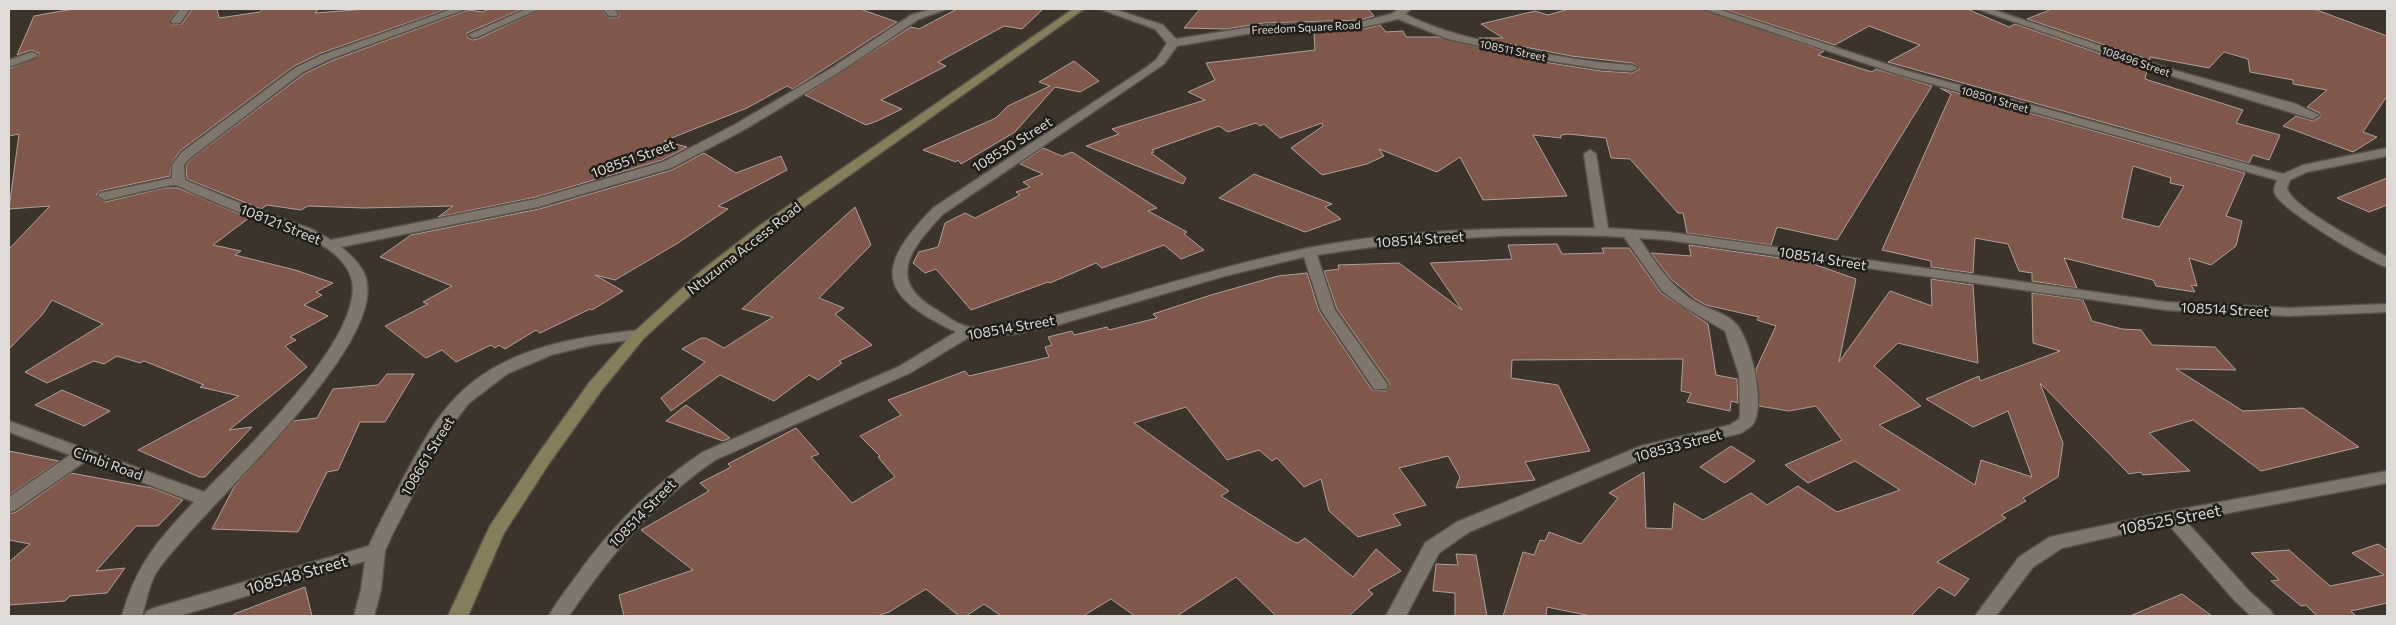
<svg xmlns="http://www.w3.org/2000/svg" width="2396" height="625" font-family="Commissioner,sans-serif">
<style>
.building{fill:#7f584b;stroke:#afa09c;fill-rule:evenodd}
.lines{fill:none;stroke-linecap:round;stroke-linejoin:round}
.street-casing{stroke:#585149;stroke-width:3}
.secondary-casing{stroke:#585149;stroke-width:3}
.street{fill:#7f766c;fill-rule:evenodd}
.secondary{fill:#867d5b;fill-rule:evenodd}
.labels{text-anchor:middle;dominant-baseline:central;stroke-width:5;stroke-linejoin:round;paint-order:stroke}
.far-street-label{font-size:11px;fill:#dfdad5;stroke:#201d18}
.street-label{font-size:14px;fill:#dfdad5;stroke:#201d18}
.near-street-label{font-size:16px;fill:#dfdad5;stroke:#201d18}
</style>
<rect width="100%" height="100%" fill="#3c342b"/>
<g class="building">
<path d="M73,9H178L170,20L172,25L182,24L192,9H217L219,18L260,12L263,9H319L315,13L367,9H447L321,53L294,66L181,150L171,164L170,176L100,191L96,195L105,202L164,188H178L249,218L213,245L241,251L235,255L295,270L333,283L316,292L322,295L304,305L328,316L290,337L296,340L285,346L307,367L229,430L252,427L205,477H199L138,450L239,396L200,387L204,385L144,361L140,363L117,356L104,364L94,361L47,383L25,372L103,324L52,300L42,315L9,349V249L50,206L9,209L19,134L9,136V69L39,56V53L31,50L17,55L34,16Z"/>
<path d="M488,9H522L467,33V37L472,40L478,39L541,9H601L609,18L619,17V13L616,9H860L897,22L793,89L787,86L747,108L664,141L687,147L662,160L536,197L438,217L453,206L364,208L308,206L301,210L267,205L261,209L187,179L186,166L191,159L304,74L331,61L468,10L483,12Z"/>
<path d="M957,9H1043L1022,29L1004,26L938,62L946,66L881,100L902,109L877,121L866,125L805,95L911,27L919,29Z"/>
<path d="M1200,9H1368L1374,16L1360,20L1264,23L1226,29L1184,28Z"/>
<path d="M1569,9H1701L1824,51L1818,55L1872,72L1876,69L1932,86L1837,240L1777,227L1771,245L1687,233L1683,213H1678L1630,159L1611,158L1606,138L1568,134L1561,135V138L1533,135L1567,196L1483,200L1460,157L1437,172L1379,149L1384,156L1367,164L1322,175L1291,148L1323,126L1322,123L1280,138L1264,124L1260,126L1256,123L1228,132L1219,126L1152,150L1154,152L1151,153L1186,178L1183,184L1086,146L1119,134L1112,129L1205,100L1188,92L1215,80L1206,63L1315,50L1314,33L1296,32L1360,30L1380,25L1386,32L1403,31L1406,37H1438L1538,61L1601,71L1632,73L1640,69L1632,63L1571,56L1479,38H1503L1481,24L1535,11L1548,15Z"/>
<path d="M1723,9H1967L2009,27L2015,24L2147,70L2145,79L2243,110L2236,123L2280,135L2269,160L2253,155L2249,163L1888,62L1920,45L1869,26L1835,45Z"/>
<path d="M2052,9H2314L2387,36V96L2363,132L2377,137L2353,152L2283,126L2296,116L2313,121L2320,117V113L2307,107L2327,90L2293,84V80L2250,72L2248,59L2224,52L2209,68L2150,57V60L2027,19Z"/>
<path d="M1074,61L1099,81L1080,92L1055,87L1015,132L961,164L958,160L956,162L923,150L996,118L1008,106L1050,86L1039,82Z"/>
<path d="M1940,88L2245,173L2226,216L2242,221L2236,246L2211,265L2189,258L2197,286L2191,285L2195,292L2156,286L2153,280L2064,258L2077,288L2032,281V273L2019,271L2008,244L1975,238L1973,273L1931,267V261L1882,250L1951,94ZM2133,166L2171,178L2170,183L2184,186L2159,227L2122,218Z"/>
<path d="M1043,148L1062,156L1072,152L1157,208L1148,211L1187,232L1184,234L1204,250L1181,259L1164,245L1102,268L1096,263L1050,283L1048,282L971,310L936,269L925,273L913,263L919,252L938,247L945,223L965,213L975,218L1020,195L1016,192L1030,187L1023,182L1043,174L1020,164Z"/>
<path d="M704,153L736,173L781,156L787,170L718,206L728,209L678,243L615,280L595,275L623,291L592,310L590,309L540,333L536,330L505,349L499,345L495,348L491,345L456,362L442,350L426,358L385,326L428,304L423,302L452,286L380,257L411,235L539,209L672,170Z"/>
<path d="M1254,174L1332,204L1325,207L1341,219L1305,232L1219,198Z"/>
<path d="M2387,178V205L2369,212L2337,198Z"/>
<path d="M855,207L871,245L819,298L844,308L835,314L872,345L839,361L842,363L818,380L809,375L774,401L720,375L671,411L661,398L705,362L682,349L701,338H706L724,348L773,317L742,309Z"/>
<path d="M1557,244L1562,254L1604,253L1602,248H1629L1661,293L1708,324L1716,375L1737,379L1738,403L1731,401L1730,411L1687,402L1691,393L1681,391L1683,359L1512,360L1511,378L1558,385L1590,451L1525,462L1535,480L1456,488L1460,477L1448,456L1399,468L1426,505L1393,514L1401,525L1358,537L1329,511L1321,479L1304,487L1277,458L1272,461L1259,450L1227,460L1186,407L1134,423L1229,491L1221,496L1294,542L1298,543L1305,538L1353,577L1376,549L1401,571L1368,590L1373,594L1349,616H1276L1236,577L1177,616H1135L1111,599L1083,616H1001L984,604L966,616H959L926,589L889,612L877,616H624L619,595L693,570L641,530L709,491L700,483L731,467L728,464L796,428L819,454L811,457L852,503L895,477L878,457L880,456L860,436L901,415L888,400L965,371L969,376L1049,357L1045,347L1052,345L1048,337L1072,331L1074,335L1107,327L1109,330L1157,318L1153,314L1211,295L1278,276L1307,273L1319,311L1372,390L1386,391L1390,384L1337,309L1324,271L1339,269L1338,265L1399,263L1462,310L1430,263L1512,259L1508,245Z"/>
<path d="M1689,245L1808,262L1856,279L1839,362L1890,291L1932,306L1931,279L1973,285L1978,363L1898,343L1874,366L1921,406L1879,425L1975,485L1981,460L2032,477L2008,411L1973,427L1926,399L1979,376L1980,381L2060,351L2033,343L2032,293L2083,300L2092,321L2122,329L2141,330L2152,345L2215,347L2236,370L2176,369L2243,411L2303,408L2359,447L2261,471L2193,420L2149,433L2190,471L2143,475L2140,472L2129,474L2040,383L2063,443L2058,477L2023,498L2026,501L2001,515L2006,518L1937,562L1969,579L1955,596L1939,587L1911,616H1591L1547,607L1546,616H1503L1523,552L1534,555L1540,540L1545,541L1549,532L1581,544L1618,498L1609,493L1644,472L1646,528L1672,529L1674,503L1703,520L1751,493L1767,505L1798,486L1837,512L1900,490L1855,461L1808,483L1785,465L1842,440L1816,406L1789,411L1759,406L1756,369L1776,326L1757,320L1759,317L1706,305L1695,299L1671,279L1651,253L1691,256Z"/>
<path d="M387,374H414L385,422H360L338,470L327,472L298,532L212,529L234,487L293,421L317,418L333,389L378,385Z"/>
<path d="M62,390L110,411L84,426L35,405Z"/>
<path d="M686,405L730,438L723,441L666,421Z"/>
<path d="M1731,446L1755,461L1725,483L1700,467Z"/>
<path d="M9,451L59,461L9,495Z"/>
<path d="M71,473L152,488L183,500L158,526H136L96,571L125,568L107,593L70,596L65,601L9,605V562L30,544L9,540V514L16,512Z"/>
<path d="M2378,544L2387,550V603L2351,611L2356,616H2317L2306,605L2301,606L2271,581L2279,580L2251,553L2289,550L2330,586L2384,575L2352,553Z"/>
<path d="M1456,554L1476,555L1487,616H1455V593L1433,591L1436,564L1458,565Z"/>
<path d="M305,587L312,616H234V614Z"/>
<path d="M2182,594L2212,616H2130Z"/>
</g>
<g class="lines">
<g class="street-casing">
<g id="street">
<path d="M180,9H190L180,23H172L171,21Z"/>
<path d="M452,9H466L330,59L303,72L190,158L184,165L185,180L242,204L311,229L331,240L536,199L663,162L734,125L830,69L911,15L932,9H947L919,19L838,73L742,131L671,168L538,207L341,247C352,256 365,268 367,283C379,354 203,508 160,567C149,581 147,600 142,616H122C136,565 158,540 194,502L86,461L15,510L9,512V497L70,455L9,432V421L204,492C240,455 377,327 349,272C335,244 294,231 266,222C245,215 224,206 203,197C194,194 183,187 175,185C171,184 114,198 105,200L98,196L100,193L172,178V165L182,152L295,68L322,55Z"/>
<path d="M526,9H539L477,37L473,38L468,35Z"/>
<path d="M603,9H614L618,14L617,16H609Z"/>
<path d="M1100,9H1114L1163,25L1176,39L1264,25L1360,22L1391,14L1399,9H1411L1405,14C1439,31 1474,39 1511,47C1551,55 1591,63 1632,65L1638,68L1632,71L1601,69L1538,59L1448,39L1398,19L1360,28L1264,31L1177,46L1164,64L943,214C913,246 884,279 935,309C945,315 959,326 970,327C978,328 987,326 994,326C1034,323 1072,311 1111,300C1176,281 1241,262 1308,248C1402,229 1499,228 1595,228L1584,154L1590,150L1596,154L1608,228L1668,232L2166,302L2288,308L2387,304V312L2288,316L2166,310L1668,240L1639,238C1655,262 1669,285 1694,301C1707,309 1727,313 1737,325C1751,342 1766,405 1753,424C1750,428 1745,430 1741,433L1652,455L1469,532L1439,553L1406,616H1386L1425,543L1457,522L1641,446L1730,425L1739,419L1740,414L1739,375L1725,331L1684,307L1662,291L1624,237C1522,231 1418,239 1317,255L1335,310L1388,385L1386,389H1374L1321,310L1304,257L1225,276L1054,326L1014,334L971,336L910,373L715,460C654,502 610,555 569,616H549C556,602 568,588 577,575C612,526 653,485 703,452L898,367L956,332C878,295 874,269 933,208L1141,71L1156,60L1167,43L1155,29Z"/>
<path d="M1703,9H1718L1908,71L2283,174L2303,165L2387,148V156L2307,172L2290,180L2287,188C2292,208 2367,246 2387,257V267C2370,263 2282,210 2275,194C2273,189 2275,185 2277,180L1900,75Z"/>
<path d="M1977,9H1991L2170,69L2296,104L2319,115L2313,119L2309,118L2162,73Z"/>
<path d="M32,52L38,55L36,57L9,67V60Z"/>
<path d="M639,330L647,335L644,338L592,345L551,355L507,374L469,403L443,437L393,533L385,551L381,590L374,616H354L361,590L365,561L179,616H144L147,611L154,608L369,546C379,522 393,499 405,475C420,448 435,418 457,396C504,348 575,337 639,330Z"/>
<path d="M2387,471V483L2186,521L2249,591L2271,611L2274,616H2251L2235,601L2168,524L2062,548L2033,567L1996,616H1975L2019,557L2050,537L2172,511Z"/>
</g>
</g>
<g class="secondary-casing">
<path id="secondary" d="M1073,9H1084L772,230L711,277L644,338L601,391L550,462L504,533L468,616H448L490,526L538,454L589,383L634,332L701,271L762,224Z"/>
</g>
<use href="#street" class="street"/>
<use href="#secondary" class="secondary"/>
</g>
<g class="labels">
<g class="far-street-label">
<text transform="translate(1306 27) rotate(-3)">Freedom Square Road</text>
<text transform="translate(1513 50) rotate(12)">108511 Street</text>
<text transform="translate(2136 61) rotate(19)">108496 Street</text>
<text transform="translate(1995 99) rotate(16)">108501 Street</text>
</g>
<g class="street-label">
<text transform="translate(1012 144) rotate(-32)">108530 Street</text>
<text transform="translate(633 158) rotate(-20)">108551 Street</text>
<text transform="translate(281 224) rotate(22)">108121 Street</text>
<text transform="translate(1420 239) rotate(-4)">108514 Street</text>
<text transform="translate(744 248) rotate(-38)">Ntuzuma Access Road</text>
<text transform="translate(1823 258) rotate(9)">108514 Street</text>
<text transform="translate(2225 309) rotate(3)">108514 Street</text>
<text transform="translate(1011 327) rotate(-10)">108514 Street</text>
<text transform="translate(1678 445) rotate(-15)">108533 Street</text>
<text transform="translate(427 456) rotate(-59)">108661 Street</text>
<text transform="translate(108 463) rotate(20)">Cimbi Road</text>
<text transform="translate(642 513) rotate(-46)">108514 Street</text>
</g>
<g class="near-street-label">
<text transform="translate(2170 519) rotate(-11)">108525 Street</text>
<text transform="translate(297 574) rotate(-16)">108548 Street</text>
</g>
</g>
<rect width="2396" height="625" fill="none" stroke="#dfdad5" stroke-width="20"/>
</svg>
